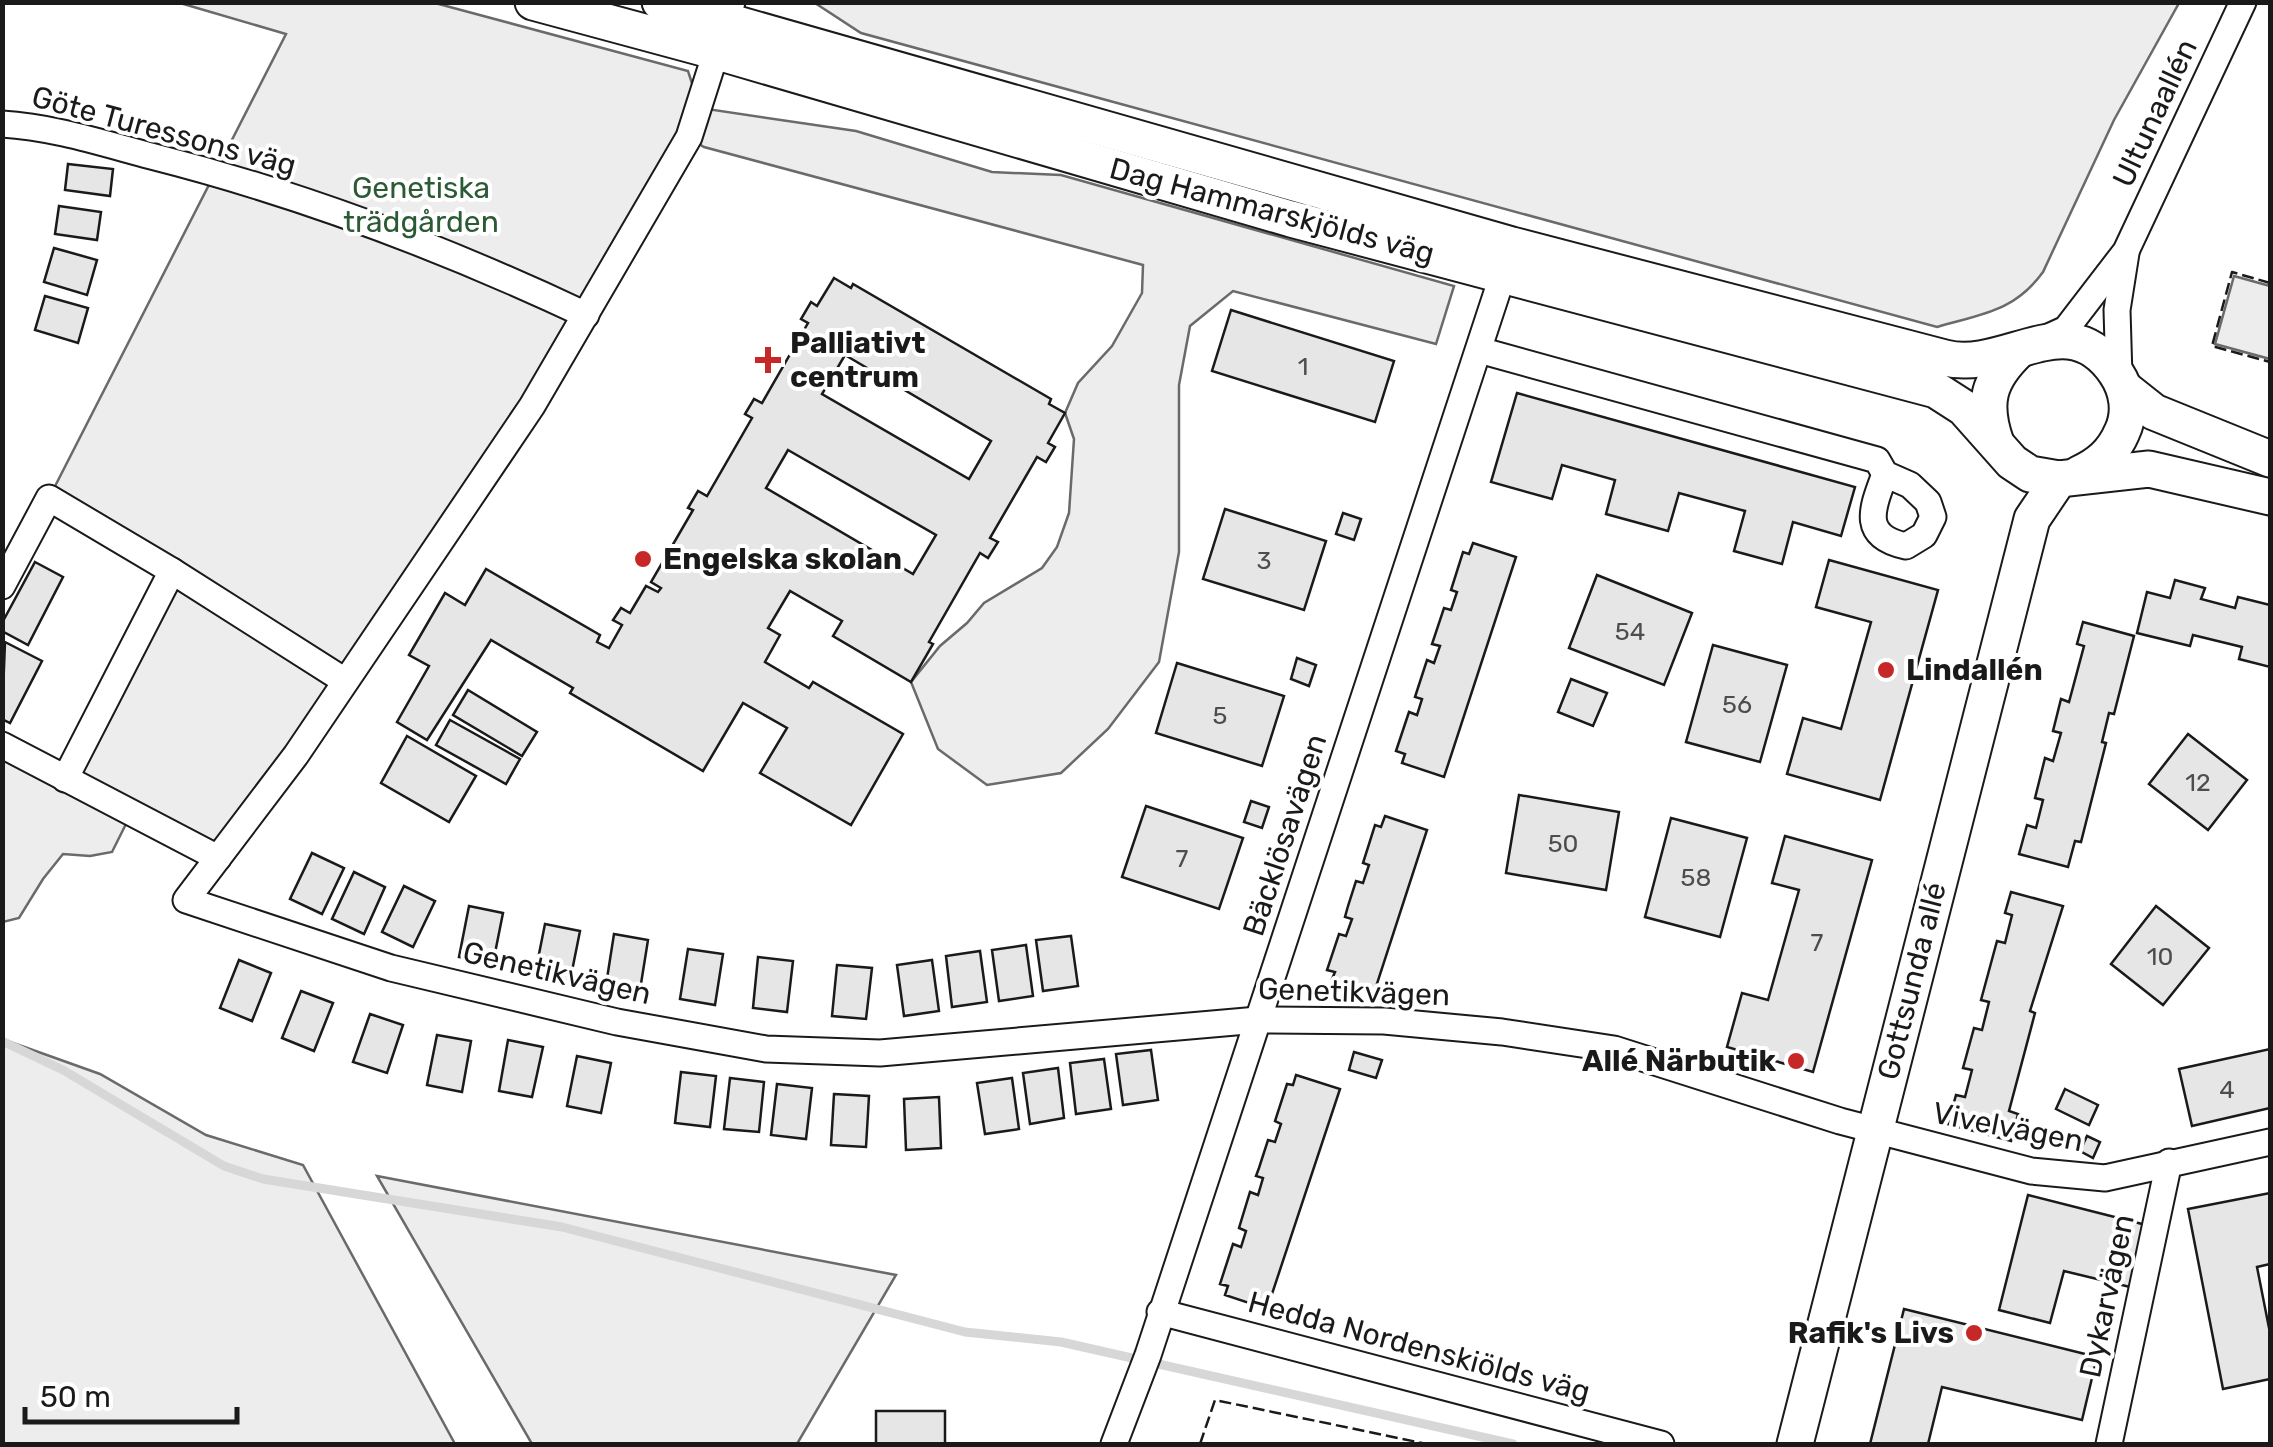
<svg xmlns="http://www.w3.org/2000/svg" width="2273" height="1447" font-family="Rubik,sans-serif">
<style>
.green{fill:#ededed;stroke:#6a6a6a;stroke-width:2.5}
.lines{fill:none;stroke-linecap:round;stroke-linejoin:round}
.stream{stroke:#d7d7d7;stroke-width:9}
.building{fill:#e6e6e6;stroke:#1a1a1a;stroke-width:2.5;fill-rule:evenodd}
.street-casing{stroke:#1a1a1a;stroke-width:29}
.secondary-casing{stroke:#1a1a1a;stroke-width:39}
.street{stroke:#fff;stroke-width:25}
.secondary{stroke:#fff;stroke-width:35}
.fence{stroke:#1a1a1a;stroke-width:2.5;stroke-dasharray:12 5;stroke-linecap:butt}
.poi-dot{fill:#c62828;stroke:#fff;stroke-width:4}
.labels{text-anchor:middle;dominant-baseline:central;stroke-width:8;stroke-linejoin:round;paint-order:stroke}
.number-label{font-size:25px;fill:#4d4d4d}
.street-label{font-size:30px;fill:#1a1a1a;stroke:#fff}
.park-label{font-size:30px;fill:#2b5a34;stroke:#fff}
.poi-label{font-size:30px;font-weight:bold;fill:#1a1a1a;stroke:#fff;text-anchor:start}
</style>
<rect width="100%" height="100%" fill="#fff"/>
<g class="green">
<path d="M180,3H435L688,71L700,108L856,131L992,172L1061,175L1454,286L1436,344L1233,291L1190,326L1179,385V552L1159,662L1108,729L1061,773L987,785L938,749L911,682L940,646L967,623L984,603L1042,568L1057,547L1069,513L1074,439L1065,413L1078,383L1112,346L1142,293L1143,265L704,147L689,138L532,406L218,858L131,814L112,852L90,856L63,854L43,879L19,918L3,922L2,745L64,779L172,571L49,498L286,34Z"/>
<path d="M815,3H2179L2114,120L2043,272C2014,312 1981,314 1937,327L861,33Z"/>
<path d="M2234,276L2270,286V359L2215,344Z"/>
<path d="M2,1039L100,1074L206,1135L303,1165L455,1444H3Z"/>
<path d="M377,1176L896,1275L797,1444H532Z"/>
</g>
<g class="lines">
<path class="stream" d="M2,1041L63,1070L224,1166L263,1179L562,1227L965,1332L1061,1342L1513,1444"/>
</g>
<g class="building">
<path d="M68,164L113,169L110,196L65,190Z"/>
<path d="M59,206L101,212L97,240L55,234Z"/>
<path d="M54,248L97,260L87,295L44,282Z"/>
<path d="M834,278L851,288L853,284L1051,399L1049,404L1065,413L1048,443L1055,447L1046,462L1037,457L990,538L998,542L988,558L980,553L929,642L933,644L911,682L833,636L842,621L790,591L768,628L780,635L765,662L809,688L813,682L903,734L851,825L760,773L787,728L743,703L703,771L570,693L573,688L491,640L427,740L397,722L429,666L409,655L445,593L465,605L486,569L600,635L597,642L609,648L622,625L613,620L621,608L630,613L646,586L658,592L661,588L651,582L693,510L688,508L698,491L707,496L752,418L745,414L754,399L762,403L808,323L801,319L811,302L817,306ZM845,355L991,441L969,479L822,394ZM788,450L936,535L913,574L766,488Z"/>
<path d="M45,296L88,308L78,343L35,330Z"/>
<path d="M1231,310L1394,361L1375,422L1212,371Z"/>
<path d="M1517,393L1855,487L1841,536L1793,522L1782,564L1734,551L1745,511L1679,493L1668,531L1606,514L1615,480L1562,465L1552,499L1491,482Z"/>
<path d="M1225,509L1326,541L1304,610L1203,579Z"/>
<path d="M1343,513L1361,519L1354,540L1336,534Z"/>
<path d="M1473,543L1516,557L1444,777L1402,763L1405,754L1396,751L1409,712L1417,715L1422,699L1415,697L1427,660L1434,663L1440,646L1432,644L1444,608L1451,610L1457,592L1451,590L1463,552L1469,554Z"/>
<path d="M1829,560L1938,590L1880,800L1787,774L1803,718L1841,729L1871,622L1816,607Z"/>
<path d="M35,562L63,577L28,645L2,631V623Z"/>
<path d="M1597,575L1692,613L1664,685L1569,648Z"/>
<path d="M2175,580L2205,588L2201,599L2235,608L2238,597L2270,605V667L2239,659L2242,647L2193,635L2190,646L2137,633L2147,592L2170,598Z"/>
<path d="M2083,622L2134,636L2114,714L2109,713L2102,742L2106,743L2081,842L2075,841L2068,867L2019,854L2027,825L2036,828L2043,800L2035,798L2045,758L2053,761L2061,733L2053,731L2061,699L2069,702L2084,646L2077,644Z"/>
<path d="M5,642L42,661L10,723L2,719Z"/>
<path d="M1713,645L1787,665L1760,762L1686,742Z"/>
<path d="M1297,658L1316,665L1309,686L1291,679Z"/>
<path d="M1177,663L1284,696L1262,766L1156,733Z"/>
<path d="M1571,679L1607,693L1593,726L1558,712Z"/>
<path d="M468,690L537,732L522,756L453,715Z"/>
<path d="M450,720L520,759L506,784L436,745Z"/>
<path d="M2188,734L2247,780L2208,830L2149,784Z"/>
<path d="M407,736L476,776L449,822L381,783Z"/>
<path d="M1519,795L1619,812L1606,890L1506,873Z"/>
<path d="M1251,801L1269,807L1262,828L1244,822Z"/>
<path d="M1146,806L1243,838L1219,909L1122,877Z"/>
<path d="M1385,816L1427,830L1374,993L1332,979L1335,972L1327,970L1339,934L1346,936L1352,919L1345,917L1348,906L1356,881L1363,883L1369,865L1363,863L1375,825L1381,827Z"/>
<path d="M1671,818L1747,838L1720,937L1645,917Z"/>
<path d="M1785,836L1872,860L1813,1072L1727,1047L1742,993L1768,1000L1799,890L1772,883Z"/>
<path d="M312,853L344,868L322,914L290,899Z"/>
<path d="M354,872L385,887L364,934L332,919Z"/>
<path d="M404,886L435,901L413,947L382,932Z"/>
<path d="M2011,892L2063,906L2030,1011L2035,1013L2009,1111L2018,1114L2011,1141L1948,1124L1956,1095L1965,1097L1972,1070L1963,1068L1974,1028L1982,1030L1989,1002L1981,1000L1997,941L2005,943L2012,915L2005,913Z"/>
<path d="M469,906L503,913L493,963L459,957Z"/>
<path d="M2156,906L2209,948L2163,1005L2111,964Z"/>
<path d="M545,924L580,931L570,981L535,974Z"/>
<path d="M614,934L648,940L640,990L606,985Z"/>
<path d="M1071,936L1078,986L1043,991L1036,940Z"/>
<path d="M1026,945L1033,996L999,1001L992,950Z"/>
<path d="M688,949L723,954L715,1005L680,999Z"/>
<path d="M980,951L987,1002L952,1007L946,956Z"/>
<path d="M758,957L793,961L787,1012L753,1008Z"/>
<path d="M239,960L271,973L252,1021L220,1008Z"/>
<path d="M932,960L939,1011L904,1016L897,965Z"/>
<path d="M837,965L872,968L866,1019L832,1016Z"/>
<path d="M301,991L333,1003L314,1051L282,1038Z"/>
<path d="M370,1014L403,1025L387,1073L353,1062Z"/>
<path d="M437,1035L471,1041L462,1092L427,1085Z"/>
<path d="M508,1040L543,1047L532,1097L499,1091Z"/>
<path d="M2270,1049V1108L2192,1126L2179,1069Z"/>
<path d="M1151,1050L1158,1100L1123,1105L1116,1054Z"/>
<path d="M1354,1052L1382,1060L1376,1078L1349,1070Z"/>
<path d="M577,1056L611,1063L601,1113L567,1106Z"/>
<path d="M1104,1059L1111,1109L1076,1114L1070,1063Z"/>
<path d="M1058,1068L1064,1118L1030,1124L1023,1073Z"/>
<path d="M681,1072L716,1076L710,1127L675,1123Z"/>
<path d="M1296,1075L1340,1089L1267,1309L1225,1295L1228,1286L1220,1284L1233,1244L1241,1247L1246,1231L1239,1228L1250,1192L1258,1195L1263,1178L1256,1176L1259,1168L1268,1140L1275,1142L1281,1124L1275,1121L1287,1084L1293,1085Z"/>
<path d="M730,1078L764,1082L759,1132L724,1129Z"/>
<path d="M1012,1078L1019,1129L985,1134L977,1083Z"/>
<path d="M777,1084L812,1088L806,1139L771,1135Z"/>
<path d="M2065,1089L2098,1105L2089,1125L2056,1109Z"/>
<path d="M834,1094L869,1096L866,1147L831,1145Z"/>
<path d="M939,1097L941,1148L906,1150L904,1099Z"/>
<path d="M2087,1136L2100,1142L2093,1158L2080,1151Z"/>
<path d="M2270,1193V1264L2257,1267L2270,1333V1379L2223,1389L2188,1209Z"/>
<path d="M2028,1195L2146,1225L2130,1287L2064,1271L2050,1323L1999,1310Z"/>
<path d="M1904,1309L2097,1357L2082,1420L1942,1387L1928,1444H1870Z"/>
<rect x="876" y="1411" width="69" height="33"/>
</g>
<g class="lines">
<g class="street-casing">
<g id="street">
<path d="M732,2L689,137L532,406L296,755L186,900L391,968L617,1022L766,1049L880,1053L1258,1020L1384,1021L1502,1032L1614,1049L1840,1121L2031,1171L2105,1178L2270,1142"/>
<path d="M2,124C53,127 102,143 151,156C301,194 446,249 586,315"/>
<path d="M2042,340L2066,329L2126,251L2243,2"/>
<path d="M1479,350L1877,460L1885,474L1910,485L1928,502L1933,517L1924,535L1906,546C1860,536 1872,509 1885,474"/>
<path d="M2119,377L2117,310L2126,253"/>
<path d="M2,586L49,498L172,571L345,681"/>
<path d="M2,745L218,858"/>
<path d="M65,779L172,571"/>
<path d="M1160,1312L1661,1444"/>
<path d="M1114,1444L1148,1355L1508,259"/>
<path d="M2109,1444L2169,1162"/>
</g>
</g>
<g class="secondary-casing">
<g id="secondary">
<path d="M533,2L718,52L1291,219L1936,390L1964,408L2012,462L2030,474L2059,479L2149,469L2270,497"/>
<path d="M660,2L1512,245L1945,358C2008,373 2068,302 2116,373C2128,391 2131,413 2122,432C2113,453 2099,465 2079,474"/>
<path d="M2125,389L2154,412L2270,459"/>
<path d="M1996,443C1982,403 1988,380 2018,351"/>
<path d="M1795,1444L2032,519L2059,479"/>
</g>
</g>
<use href="#street" class="street"/>
<use href="#secondary" class="secondary"/>
<g class="fence">
<path d="M2270,283L2232,272L2212,346L2270,362"/>
<path d="M1200,1444L1215,1400L1427,1444"/>
</g>
</g>
<g class="poi-dot">
<path d="M763 345h10v10h10v10h-10v10h-10v-10h-10v-10h10z"/>
<circle cx="643" cy="559" r="10"/>
<circle cx="1886" cy="670" r="10"/>
<circle cx="1796" cy="1061" r="10"/>
<circle cx="1974" cy="1333" r="10"/>
</g>
<g class="labels">
<g class="number-label">
<text x="1303" y="366">1</text>
<text x="1264" y="560">3</text>
<text x="1630" y="631">54</text>
<text x="1737" y="704">56</text>
<text x="1220" y="715">5</text>
<text x="2198" y="782">12</text>
<text x="1563" y="843">50</text>
<text x="1182" y="858">7</text>
<text x="1696" y="877">58</text>
<text x="1817" y="942">7</text>
<text x="2160" y="956">10</text>
<text x="2227" y="1089">4</text>
</g>
<g class="street-label">
<text transform="translate(2155 113) rotate(-65)">Ultunaallén</text>
<text transform="translate(164 131) rotate(15)">Göte Turessons väg</text>
<text transform="translate(1272 211) rotate(15)">Dag Hammarskjölds väg</text>
<text transform="translate(1285 835) rotate(-72)">Bäcklösavägen</text>
<text transform="translate(557 973) rotate(13)">Genetikvägen</text>
<text transform="translate(1912 981) rotate(-76)">Gottsunda allé</text>
<text transform="translate(1354 992) rotate(2)">Genetikvägen</text>
<text transform="translate(2008 1127) rotate(11)">Vivelvägen</text>
<text transform="translate(2107 1296) rotate(-78)">Dykarvägen</text>
<text transform="translate(1419 1347) rotate(15)">Hedda Nordenskiölds väg</text>
</g>
<g class="park-label">
<text x="421" y="188">Genetiska<tspan x="421" dy="34">trädgården</tspan></text>
</g>
<g class="poi-label">
<text x="790" y="343">Palliativt<tspan x="790" dy="34">centrum</tspan></text>
<text x="663" y="559">Engelska skolan</text>
<text x="1906" y="670">Lindallén</text>
<text x="1776" y="1061" text-anchor="end">Allé Närbutik</text>
<text x="1954" y="1333" text-anchor="end">Rafik's Livs</text>
</g>
</g>
<rect width="2273" height="1447" fill="none" stroke="#1a1a1a" stroke-width="10"/>
<path d="M25 1407v15h212v-15" fill="none" stroke="#1a1a1a" stroke-width="5"/>
<text x="40" y="1407" font-size="30" fill="#1a1a1a" stroke="#ffffff" stroke-width="8" paint-order="stroke">50 m</text>
</svg>
